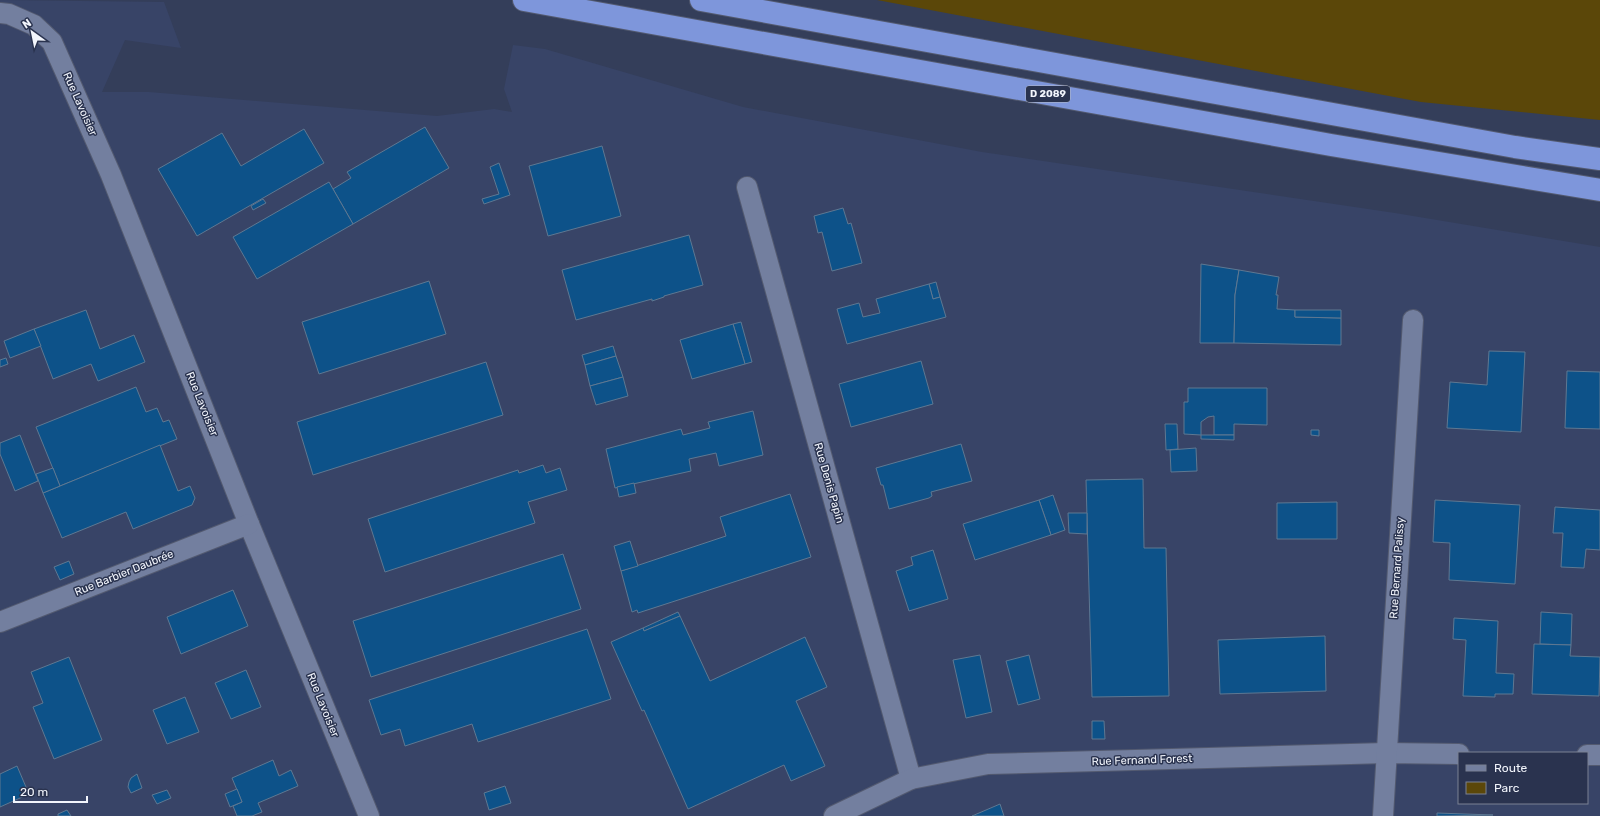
<svg xmlns="http://www.w3.org/2000/svg" width="1600" height="816" font-family="Rubik,sans-serif">
<style>
.built{fill:#384467;fill-rule:evenodd}
.green{fill:#5b4709}
.building{fill:#0d5289;stroke:#5e7892}
.lines{fill:none;stroke-linecap:round;stroke-linejoin:round}
.street-casing{stroke:#535a70;stroke-width:22}
.highway-casing{stroke:#535a70;stroke-width:24}
.street{stroke:#737f9f;stroke-width:20}
.highway{stroke:#7e96db;stroke-width:22}
.labels{text-anchor:middle;dominant-baseline:central;stroke-width:3;stroke-linejoin:round;paint-order:stroke}
.shield{fill:#2a334f;stroke:#b6bbc8;stroke-width:1}
.shield-label{font-size:10px;font-weight:bold;fill:#f2f5fc}
.street-label{font-size:11px;fill:#f2f5fc;stroke:#2a334f}
</style>
<rect width="100%" height="100%" fill="#343e5a"/>
<path class="built" d="M0,0L164,2L181,48L125,40L102,92H149L437,116L494,109L512,112L504,89L513,45L545,49L743,107L982,152L1395,213L1600,247V816H0ZM1459,753H1587V803H1459Z"/>
<path class="green" d="M877,0H1600V120L1421,102Z"/>
<g class="building">
<path d="M425,127L449,168L353,224L333,189L351,178L347,172Z"/>
<path d="M304,129L324,163L197,236L158,169L222,133L241,166Z"/>
<path d="M602,146L621,216L548,236L529,166Z"/>
<path d="M499,163L510,195L484,204L482,199L499,194L490,167Z"/>
<path d="M329,182L353,224L257,279L233,237Z"/>
<path d="M263,199L266,203L253,210L251,206Z"/>
<path d="M843,208L848,224L851,223L862,263L832,271L822,232L818,233L814,216Z"/>
<path d="M689,235L703,285L664,296V297L652,301V299L576,320L562,270Z"/>
<path d="M1201,264L1239,270L1235,295L1234,343H1200Z"/>
<path d="M1239,270L1279,277L1276,295H1278L1277,309L1295,310V317L1341,318V345L1234,343L1235,295Z"/>
<path d="M429,281L446,334L319,374L302,322Z"/>
<path d="M936,282L940,297L933,299L929,284Z"/>
<path d="M929,284L933,299L940,297L946,317L847,344L837,309L859,303L863,317L880,313L876,299Z"/>
<path d="M86,310L100,349L134,335L145,362L98,381L91,364L53,379L34,329Z"/>
<path d="M1295,310H1341V318L1295,317Z"/>
<path d="M741,322L752,362L745,364L733,324Z"/>
<path d="M733,324L745,364L692,379L680,340Z"/>
<path d="M34,329L41,346L10,358L4,341Z"/>
<path d="M613,346L616,356L585,365L582,355Z"/>
<path d="M1489,351L1525,352L1521,432L1447,428L1450,382L1487,385Z"/>
<path d="M616,356L623,377L590,386L585,365Z"/>
<path d="M6,358L8,364L0,367V360Z"/>
<path d="M921,361L933,404L851,427L839,384Z"/>
<path d="M486,362L503,415L313,475L297,422Z"/>
<path d="M1567,371L1600,372V429L1565,428Z"/>
<path d="M623,377L628,396L596,405L590,386Z"/>
<path d="M136,387L146,412L157,408L163,422L169,420L177,439L60,486L36,427Z"/>
<path d="M1188,388H1267V425L1234,424V435H1214V416L1208,417L1201,422V435L1184,434V402H1188Z"/>
<path d="M753,411L763,455L719,466L716,453L689,459L691,471L615,488L606,449L681,429L683,435L710,428L708,422Z"/>
<path d="M1165,424H1177L1178,449L1166,450Z"/>
<path d="M1311,430H1319V436L1311,435Z"/>
<path d="M20,435L38,481L15,491L0,454V443Z"/>
<path d="M1201,435H1234V440L1201,439Z"/>
<path d="M961,444L972,481L931,492L932,496L929,498L889,509L883,485H881L876,468Z"/>
<path d="M160,445L178,491L190,486L195,498L192,505L133,529L126,512L62,538L43,493Z"/>
<path d="M1196,448L1197,471L1171,472L1170,450Z"/>
<path d="M543,465L546,473L560,468L567,490L528,502L535,523L385,572L368,519L518,470L519,473Z"/>
<path d="M53,468L60,486L43,493L36,474Z"/>
<path d="M1143,479L1144,548H1166L1169,696L1092,697L1086,480Z"/>
<path d="M634,483L636,493L619,497L617,487Z"/>
<path d="M790,494L811,557L638,613L637,610L632,612L621,571L726,536L720,517Z"/>
<path d="M1053,495L1065,530L1051,535L1039,500Z"/>
<path d="M1039,500L1051,535L975,560L963,524Z"/>
<path d="M1435,500L1520,505L1515,584L1449,580L1450,543L1433,542Z"/>
<path d="M1337,502V539H1277V503Z"/>
<path d="M1555,507L1600,510V550L1586,549L1584,568L1561,567L1563,533H1553Z"/>
<path d="M1068,513H1087V534L1069,533Z"/>
<path d="M630,541L638,566L621,571L614,546Z"/>
<path d="M933,550L948,599L909,611L896,571L913,565L911,557Z"/>
<path d="M563,554L581,609L371,677L353,621Z"/>
<path d="M69,561L74,574L60,580L54,567Z"/>
<path d="M233,590L248,626L181,654L167,617Z"/>
<path d="M678,612L680,616L644,631L643,628Z"/>
<path d="M1541,612L1572,614L1571,645L1540,644Z"/>
<path d="M680,616L710,681L805,637L827,687L796,701L825,766L791,781L784,765L688,809L644,710L642,711L611,642L643,628L644,631Z"/>
<path d="M1454,618L1498,621L1496,673L1514,674L1513,694H1495V697L1463,696L1466,640L1453,639Z"/>
<path d="M587,629L611,699L478,742L472,724L405,746L400,729L381,735L369,700Z"/>
<path d="M1325,636L1326,691L1220,694L1218,640Z"/>
<path d="M1534,644L1571,645L1570,656L1600,657L1599,696L1532,694Z"/>
<path d="M980,655L992,712L966,718L953,660Z"/>
<path d="M1029,655L1040,699L1018,705L1006,661Z"/>
<path d="M69,657L102,740L54,759L33,707L43,703L31,672Z"/>
<path d="M246,670L261,707L231,719L215,683Z"/>
<path d="M185,697L199,732L167,744L153,710Z"/>
<path d="M1092,721H1104L1105,739H1092Z"/>
<path d="M273,760L279,776L291,770L298,786L258,803L262,812L252,816H237L233,806L242,802L232,778Z"/>
<path d="M17,766L29,794L0,807V774Z"/>
<path d="M137,774L142,788L131,793L128,787L129,782L131,778Z"/>
<path d="M505,786L511,803L489,810L484,793Z"/>
<path d="M237,789L242,802L230,807L225,794Z"/>
<path d="M167,790L171,798L157,804L152,795Z"/>
<path d="M1000,804L1004,816H972Z"/>
<path d="M67,810L71,816H58V814Z"/>
<path d="M1437,813L1493,815L1437,816Z"/>
</g>
<g class="lines">
<g class="street-casing">
<g id="street">
<path d="M0,13L9,14L34,25L52,42L111,175L249,524L369,816"/>
<path d="M747,187L911,779"/>
<path d="M0,622L249,524"/>
<path d="M1587,755H1600"/>
<path d="M834,816L911,779L988,764L1386,753L1459,754"/>
<path d="M1383,816L1413,320"/>
</g>
</g>
<g class="highway-casing">
<g id="highway">
<path d="M524,0L1331,145L1600,190"/>
<path d="M701,0L1515,147L1600,159"/>
</g>
</g>
<use href="#street" class="street"/>
<use href="#highway" class="highway"/>
</g>
<g class="labels">
<rect class="shield" x="1026" y="86" width="44" height="16" rx="3"/>
<g class="shield-label">
<text x="1048" y="94">D 2089</text>
</g>
<g class="street-label">
<text transform="translate(80 104) rotate(66)">Rue Lavoisier</text>
<text transform="translate(202 404) rotate(68)">Rue Lavoisier</text>
<text transform="translate(829 483) rotate(74)">Rue Denis Papin</text>
<text transform="translate(1397 568) rotate(-86)">Rue Bernard Palissy</text>
<text transform="translate(124 573) rotate(-22)">Rue Barbier Daubrée</text>
<text transform="translate(323 705) rotate(68)">Rue Lavoisier</text>
<text transform="translate(1142 760) rotate(-2)">Rue Fernand Forest</text>
</g>
</g>
<rect x="1458" y="752" width="130" height="52" fill="#2a334f" stroke="#7a8194"/>
<rect x="1466" y="765" width="20" height="6" fill="#737f9f" stroke="#7a8194"/>
<text x="1494" y="772" font-size="12" fill="#f2f5fc">Route</text>
<rect x="1466" y="782" width="20" height="12" fill="#5b4709" stroke="#7a8194"/>
<text x="1494" y="792" font-size="12" fill="#f2f5fc">Parc</text>
<g transform="translate(32 32) rotate(327)" stroke="#2a334f" stroke-width="3" paint-order="stroke">
<path d="M0-3L7 15L0 10L-7 15Z" fill="#f2f5fc"/>
<text y="-6" font-size="11" font-weight="bold" text-anchor="middle" fill="#f2f5fc">N</text>
</g>
<path d="M14 796v6h73v-6" fill="none" stroke="#f2f5fc" stroke-width="2"/>
<text x="20" y="796" font-size="12" fill="#f2f5fc" stroke="#2a334f" stroke-width="3" paint-order="stroke">20 m</text>
</svg>
